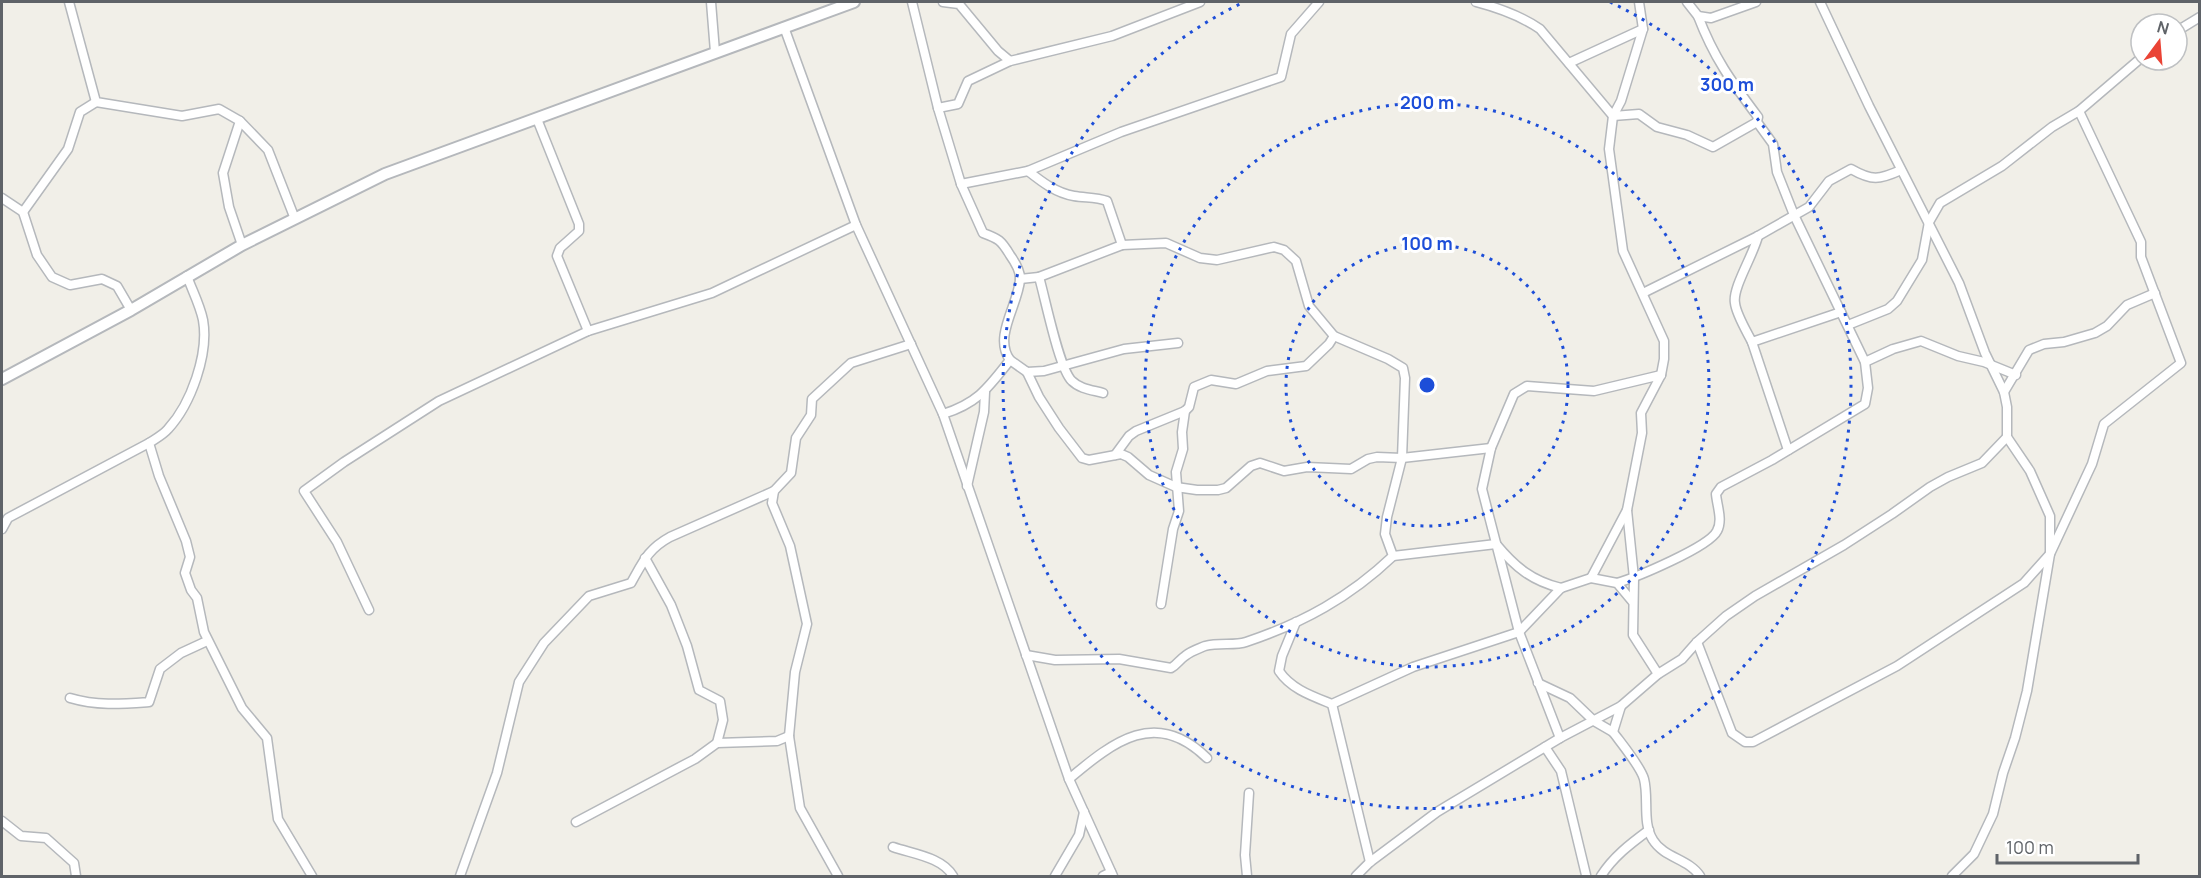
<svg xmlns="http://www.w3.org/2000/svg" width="2201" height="878" font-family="Manrope,sans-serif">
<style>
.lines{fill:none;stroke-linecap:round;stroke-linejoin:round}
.minor-casing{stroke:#b5b8bc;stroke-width:11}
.tertiary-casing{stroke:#b5b8bc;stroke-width:14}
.minor{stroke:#fff;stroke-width:8}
.tertiary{stroke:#fff;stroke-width:10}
.ring{fill:none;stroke:#1d4ed8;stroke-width:3;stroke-dasharray:3 6}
.centre{fill:#1d4ed8;stroke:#fff;stroke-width:3}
.ring-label{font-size:18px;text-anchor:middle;font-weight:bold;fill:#1d4ed8;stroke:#fff;stroke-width:6;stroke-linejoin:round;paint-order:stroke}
</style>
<rect width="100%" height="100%" fill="#f1efe8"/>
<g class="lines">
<g class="minor-casing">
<g id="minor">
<path d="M69,2L96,102L182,116L219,109L240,121L223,173L229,207L242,245"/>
<path d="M711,2L715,52"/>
<path d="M912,2L938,108L961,184L983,233C999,239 1001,240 1010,255C1015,262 1021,271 1020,280C1018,305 993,337 1010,360C988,388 978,403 943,414"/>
<path d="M943,2L959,4L998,51L1010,61"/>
<path d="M1476,2C1499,8 1521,16 1540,29L1613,116L1639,114L1657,127L1687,135L1713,147L1757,122"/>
<path d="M1639,2L1643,29L1621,101L1613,116L1609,149L1623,251L1664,341V359L1661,375L1641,413L1642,433L1627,510L1634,578L1633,635L1658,674"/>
<path d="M1687,2L1698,16L1711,18L1756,2"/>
<path d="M1820,2L1869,106L1959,283L1985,353L2004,392L2007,407V437L2030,471L2050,516V554L2027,691L2015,738L2003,773L1993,814L1974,854L1952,876"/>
<path d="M784,27L856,225L943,414L1069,779L1113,876"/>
<path d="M2177,31L2200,17"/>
<path d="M1569,63L1643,29"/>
<path d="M938,108L958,104L968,81L1010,61L1112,36L1200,2"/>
<path d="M537,119L579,224V231L560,248L557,256L588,331"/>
<path d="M240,121L268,150L295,219"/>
<path d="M1028,171C1042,182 1056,193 1074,196C1086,198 1096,197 1107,201L1122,245"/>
<path d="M961,184L1028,171L1121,132L1281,77L1291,34L1319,2"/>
<path d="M2,198L23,212L37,255L52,277L70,285L102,279L117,286L131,310"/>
<path d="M23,212L68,149L80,112L96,102"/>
<path d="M1758,236C1754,254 1732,288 1735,303C1736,314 1747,332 1752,342L1841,312"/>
<path d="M187,276C192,290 200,305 203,320C209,354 191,404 168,429C163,435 155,439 149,443L159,476L186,541L190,557L185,573L191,590L197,598L204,632L242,708L267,738L278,819L312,876"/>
<path d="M1020,279L1039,277"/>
<path d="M1643,293L1758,236L1809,207L1829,181L1851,169C1872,181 1879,180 1901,170"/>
<path d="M1848,325L1888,309L1897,301L1922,260L1929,222L1940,203L2002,166L2052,127L2079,111L2141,58"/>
<path d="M1752,342L1788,450"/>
<path d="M1010,360L1027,372L1044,371L1124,349L1178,343"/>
<path d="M1865,362L1893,349L1921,341L1958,356L1984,362L2016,375"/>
<path d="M1027,372L1039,397L1059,428L1082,458L1089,460L1121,454L1128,457L1149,475L1176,487L1197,490H1218L1226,488L1251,466L1260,463L1284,471L1307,467L1351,469L1368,459L1377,457L1402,458L1491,448"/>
<path d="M2004,392L2029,350L2044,344L2064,342L2095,333L2107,326L2127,305L2155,293"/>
<path d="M1115,455L1129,436L1136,431L1185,411L1189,407L1194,387L1211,380L1236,384L1267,371L1306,366L1329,344L1334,336"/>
<path d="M967,486L984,412L985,392"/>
<path d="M2,529L8,518L149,443"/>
<path d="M1393,556L1496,544C1515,567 1532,581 1561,588"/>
<path d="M645,558L671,605L687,646L699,690L720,701L723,720L717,743"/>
<path d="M1591,578L1617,583L1632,601"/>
<path d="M1617,583C1637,577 1709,547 1717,531C1723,520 1717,506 1716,494L1721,487L1772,460L1865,404L1868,388L1865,362L1794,215L1777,172L1773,144L1757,122L1758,117C1731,81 1714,58 1698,16"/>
<path d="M1161,604L1173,529L1179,511L1176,472L1183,449L1182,432L1185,411"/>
<path d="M369,610L337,542L304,491L344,462L439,401L588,331L712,293L856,225"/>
<path d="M1296,622L1282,656L1279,671C1291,689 1312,696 1332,704L1413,667L1519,632L1561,588L1591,578L1627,510"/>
<path d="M1697,642L1732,733L1745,742H1753L1897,666L2024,583L2050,554L2092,464L2104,424L2181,363L2141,257V242L2079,111"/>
<path d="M1026,655L1055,660L1119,659L1171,668C1177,665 1179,660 1185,656C1191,651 1198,649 1205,646C1219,642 1235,646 1246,642C1303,623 1350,597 1393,556L1385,534L1387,517L1402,458L1405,378L1403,368L1388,359L1334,336L1309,306L1296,261L1284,250L1274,247L1217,260L1200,258L1166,243L1122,245L1039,277C1045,297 1059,369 1072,381C1080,389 1092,390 1103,393"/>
<path d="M1538,683L1570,698L1594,721L1613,732"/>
<path d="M70,698C97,706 121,704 149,702L160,669L181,653L207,641"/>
<path d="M1332,704L1370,862"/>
<path d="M1621,706L1613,732C1621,743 1641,767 1644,779C1649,798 1642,823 1653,840C1664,858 1689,859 1700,876"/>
<path d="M1560,738L1519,632L1482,489L1491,448L1514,394L1527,386L1594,391L1661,375"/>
<path d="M1545,747L1561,771L1586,875"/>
<path d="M1069,779C1114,741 1156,708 1207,758"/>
<path d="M2,821L21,836L46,838L74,863L76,876"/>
<path d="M576,822L695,759L717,743L777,741L789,736"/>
<path d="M893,847C913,854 942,857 953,876"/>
<path d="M460,876L497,773L519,682L544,643L589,596L631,583C643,562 648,549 670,537L774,491"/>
<path d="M838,876L800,808L789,736L795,672L807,624L790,546L772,503L774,491L791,473L796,438L811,415L812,399L851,363L911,344"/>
<path d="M1055,876L1079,835L1084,812"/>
<path d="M1103,876L1111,872"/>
<path d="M1247,876L1245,855L1249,793"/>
<path d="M1356,876L1370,862L1437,812L1560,738L1621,706L1658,674L1682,659L1697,642L1726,616L1755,596L1844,545L1892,514L1930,487L1948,477L1982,463L2007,437"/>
<path d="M1601,876C1613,857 1630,844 1649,830"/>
</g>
</g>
<g class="tertiary-casing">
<path id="tertiary" d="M2,379L131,310L242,245L385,174L854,2"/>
</g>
<use href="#minor" class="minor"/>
<use href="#tertiary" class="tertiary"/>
</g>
<g class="ring">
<circle cx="1427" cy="385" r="141"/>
<circle cx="1427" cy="385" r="282"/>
<path d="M1610 2A424 424 0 1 1 1244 2"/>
</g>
<circle cx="1427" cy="385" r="9" class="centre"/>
<g class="ring-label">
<text x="1727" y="91">300 m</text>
<text x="1427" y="109">200 m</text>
<text x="1427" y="250">100 m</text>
</g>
<rect width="2201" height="878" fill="none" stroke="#5f6368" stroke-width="6"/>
<g transform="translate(2159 42) rotate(16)"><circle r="28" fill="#ffffff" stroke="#bfc1c3" stroke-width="1.5"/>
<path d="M0-4.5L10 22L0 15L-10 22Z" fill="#ea4335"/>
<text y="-9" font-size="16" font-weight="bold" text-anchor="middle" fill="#5f6368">N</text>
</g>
<path d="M1997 854v9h141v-9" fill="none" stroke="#5f6368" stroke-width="3"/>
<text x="2006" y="854" font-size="18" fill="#5f6368" stroke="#ffffff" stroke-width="4.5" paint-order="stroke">100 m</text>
</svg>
